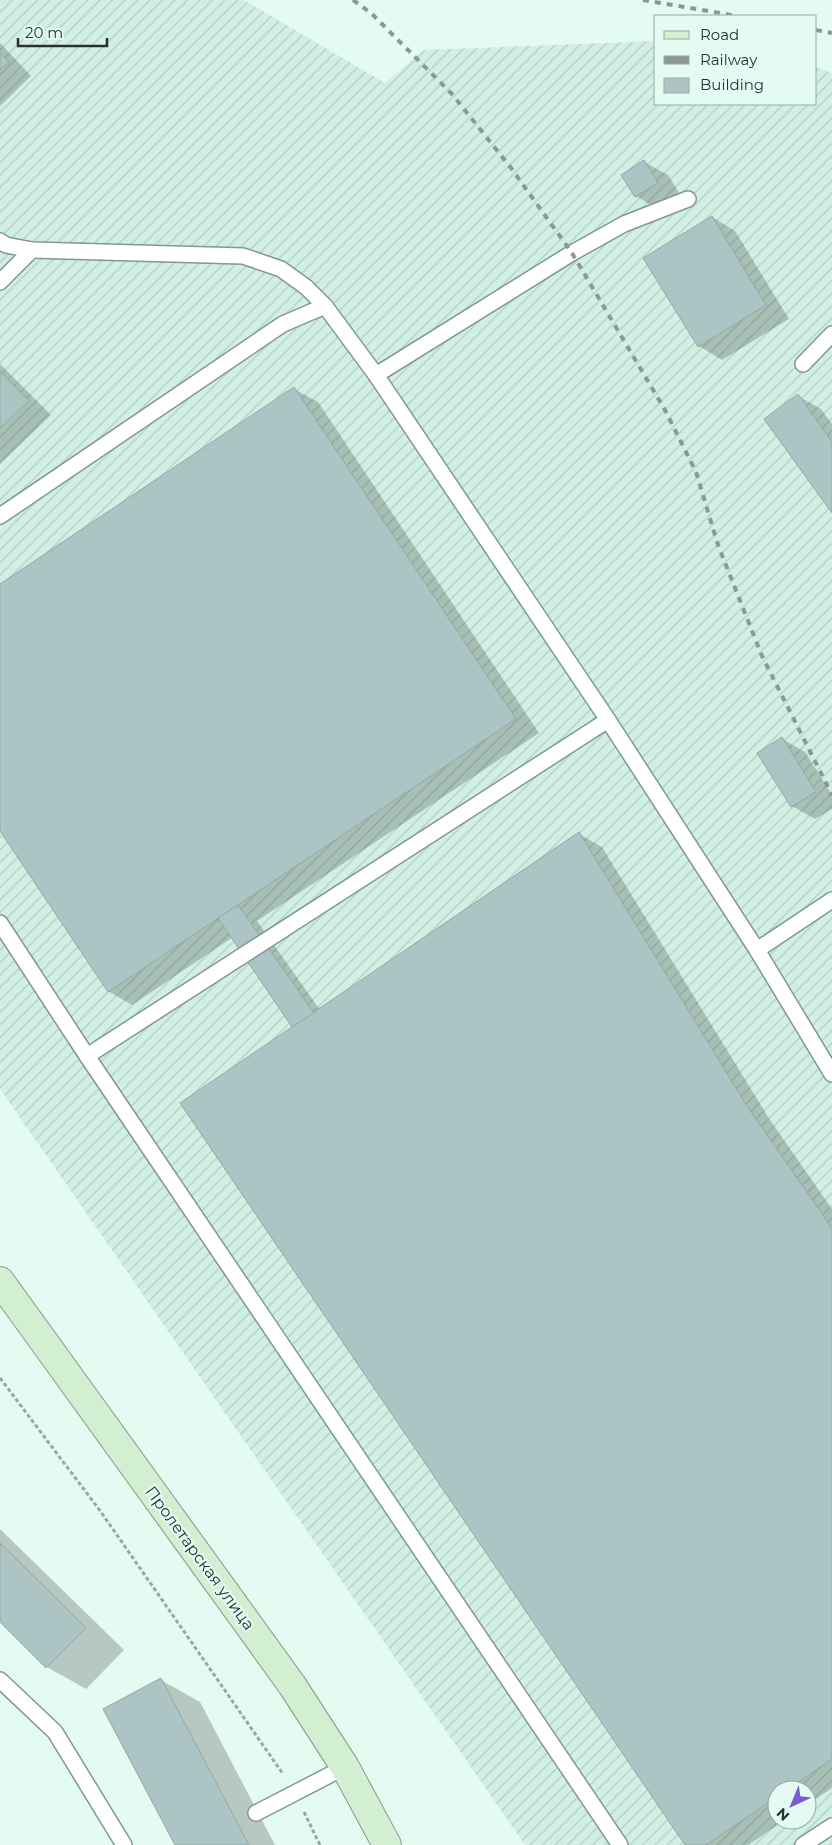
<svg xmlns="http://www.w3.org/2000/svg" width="832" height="1845" font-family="Montserrat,sans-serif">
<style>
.industrial{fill:url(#industrial-furrows);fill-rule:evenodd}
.shadow{fill:#0003}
.building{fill:#acc5c4;stroke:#90a8a7}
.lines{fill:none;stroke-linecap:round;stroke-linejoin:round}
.lane-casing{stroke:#83988f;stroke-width:18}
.secondary-casing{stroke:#83988f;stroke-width:30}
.path{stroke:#98a9a2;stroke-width:3;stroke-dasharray:4 2.5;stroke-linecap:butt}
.lane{stroke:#fff;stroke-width:15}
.secondary{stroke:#d2efd1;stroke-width:28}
.rail{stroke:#8a9993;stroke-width:4;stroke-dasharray:6 6;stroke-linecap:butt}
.labels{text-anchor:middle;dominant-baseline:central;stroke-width:4.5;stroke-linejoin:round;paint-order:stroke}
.street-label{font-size:16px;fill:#29312e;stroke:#e4fbf1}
</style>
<defs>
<pattern id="industrial-furrows" width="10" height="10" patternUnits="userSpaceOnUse" patternTransform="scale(1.25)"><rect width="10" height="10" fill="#d1f0e3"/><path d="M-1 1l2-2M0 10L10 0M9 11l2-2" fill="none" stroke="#b3cec3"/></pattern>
</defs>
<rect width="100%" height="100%" fill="#e4fbf1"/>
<path class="industrial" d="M0,0H244L385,83L424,50L656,41V104H816V67L832,73V1845H525L0,1089ZM777,1790H807V1820H777Z"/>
<g class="shadow">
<path d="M0,43L31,76L0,106Z"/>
<path d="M644,162L668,175L681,196L659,210L636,196Z"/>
<path d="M712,217L735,231L789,319L722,360L699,346Z"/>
<path d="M0,364L51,415L0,464Z"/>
<path d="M294,389L318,402L539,733L257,921L320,1010L579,834L602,847L770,1120L832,1209V1788L807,1805V1790H777V1820H785L748,1845H687L293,1028L233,937L132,1005L108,991L0,829V585Z"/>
<path d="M798,396L821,409L832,424V511Z"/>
<path d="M782,739L805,752L832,795V809L815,819L792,806Z"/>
<path d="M0,1529L124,1650L86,1689L47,1667L0,1620Z"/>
<path d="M161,1680L200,1702L275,1845H176Z"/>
</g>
<g class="building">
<path d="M0,53L9,62L0,70Z"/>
<path d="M644,160L658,183L635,197L621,175Z"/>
<path d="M712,216L766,305L698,347L643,258Z"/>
<path d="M0,371L29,401L0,428Z"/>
<path d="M294,387L516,719L108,992L0,831V584Z"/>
<path d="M798,394L832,442V513L764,419Z"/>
<path d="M782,737L816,792L791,807L757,753Z"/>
<path d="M579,832L747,1106L832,1228V1759L787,1790H777V1797L706,1845H685L180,1103Z"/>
<path d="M238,905L314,1013L292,1027L218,918Z"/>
<path d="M0,1543L86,1628L46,1668L0,1622Z"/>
<path d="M161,1678L249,1845H175L103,1709Z"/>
</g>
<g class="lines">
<g class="lane-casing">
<g id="lane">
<path d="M0,241L6,245L32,250L243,256L281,269L306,287L325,306L376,375L608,720L757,950L832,1074"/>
<path d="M0,282L32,250"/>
<path d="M803,364L832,334"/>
<path d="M376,375L572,253L624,224L688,199"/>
<path d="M0,516L283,324L325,306"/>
<path d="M0,923L87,1056L620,1845"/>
<path d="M757,950L832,900"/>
<path d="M87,1056L608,720"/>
<path d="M0,1680L55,1732L124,1845"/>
<path d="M256,1813L345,1767"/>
<path d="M803,1845L832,1826"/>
</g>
</g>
<g class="secondary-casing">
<path id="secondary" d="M0,1281L292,1685L345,1767L387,1845"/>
</g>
<g class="path">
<path d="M0,1378L101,1512L283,1774"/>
<path d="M304,1812L320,1845"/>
</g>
<use href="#lane" class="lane"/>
<use href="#secondary" class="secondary"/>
<g class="rail">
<path d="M353,0L371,13L452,94L511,168L572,253L665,410L696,472L718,545L762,656L832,795"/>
<path d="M643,0L737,16"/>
<path d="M816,30L832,33"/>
</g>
</g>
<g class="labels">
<g class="street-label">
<text transform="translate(200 1558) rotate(54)">Пролетарская улица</text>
</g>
</g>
<rect x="654" y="15" width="162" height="90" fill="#e4fbf1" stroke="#99aaa3"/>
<rect x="664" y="31" width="25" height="8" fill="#d2efd1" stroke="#99aaa3"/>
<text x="700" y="40" font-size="15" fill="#29312e">Road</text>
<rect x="664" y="56" width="25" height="8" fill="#8a9993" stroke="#99aaa3"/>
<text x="700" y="65" font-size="15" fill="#29312e">Railway</text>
<rect x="664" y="78" width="25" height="15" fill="#acc5c4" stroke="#99aaa3"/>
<text x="700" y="90" font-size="15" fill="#29312e">Building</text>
<g transform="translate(792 1805) rotate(224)"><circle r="24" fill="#e4fbf1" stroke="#99aaa3"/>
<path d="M0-4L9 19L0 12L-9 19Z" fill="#7d59d4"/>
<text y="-8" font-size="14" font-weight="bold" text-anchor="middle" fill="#29312e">N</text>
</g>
<path d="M18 38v8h89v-8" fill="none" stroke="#29312e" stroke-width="2.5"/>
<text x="25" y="38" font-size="15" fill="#29312e" stroke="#e4fbf1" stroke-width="4" paint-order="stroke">20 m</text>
</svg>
